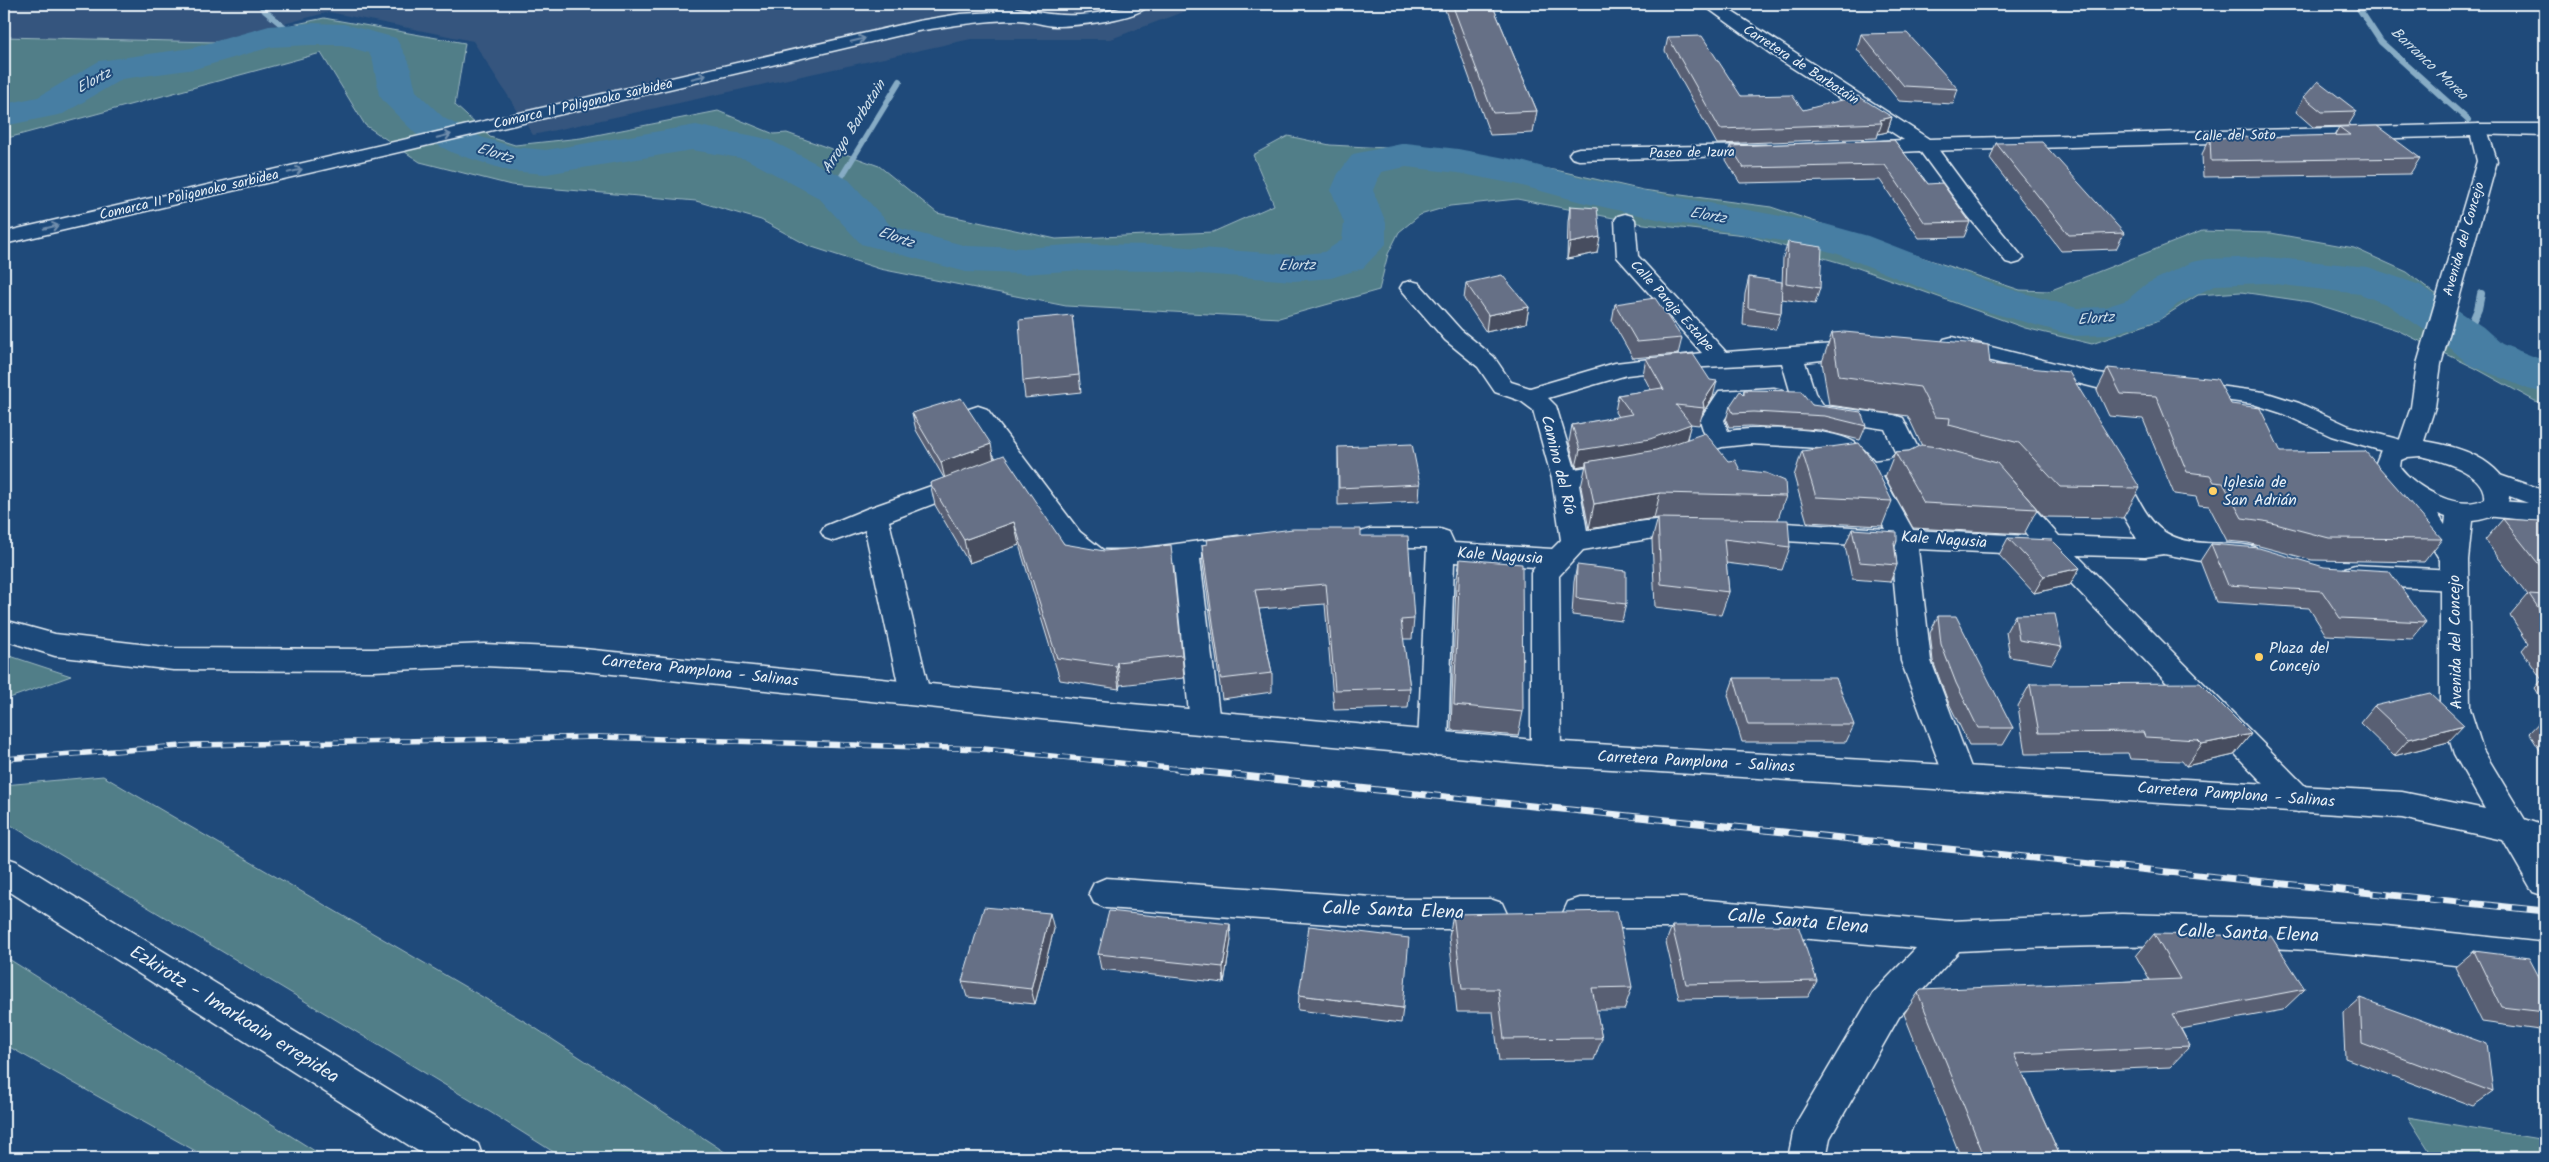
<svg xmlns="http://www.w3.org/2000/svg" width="2549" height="1162" font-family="Kalam,sans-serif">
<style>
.built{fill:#34557e}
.green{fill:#517e88;stroke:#9cb8c0}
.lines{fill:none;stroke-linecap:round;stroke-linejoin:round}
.stream-far1{stroke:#87acc5;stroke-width:6}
.stream{stroke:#87acc5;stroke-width:8}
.river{fill:#477ea3;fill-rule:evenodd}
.minor-casing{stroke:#e8f1f8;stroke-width:3}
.tertiary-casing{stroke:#e8f1f8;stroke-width:3}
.minor{fill:#1f4a7a;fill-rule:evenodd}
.tertiary{fill:#1f4a7a;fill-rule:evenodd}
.rail-far1-casing{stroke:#e8f1f8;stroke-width:5.5}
.rail-casing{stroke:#e8f1f8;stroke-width:7}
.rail-far1{stroke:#1f4a7a;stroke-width:4;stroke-dasharray:11;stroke-linecap:butt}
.rail{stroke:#1f4a7a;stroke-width:5;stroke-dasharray:14;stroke-linecap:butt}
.wall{fill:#585f73;stroke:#e8f1f8}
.shaded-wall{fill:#474e5e;stroke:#e8f1f8}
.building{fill:#666f86;stroke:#e8f1f8}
.oneway{stroke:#6f8dac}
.poi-dot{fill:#ffd166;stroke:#1f4a7a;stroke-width:2}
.labels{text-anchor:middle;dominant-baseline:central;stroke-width:4;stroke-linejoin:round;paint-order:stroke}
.far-street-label{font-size:14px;fill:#e8f1f8;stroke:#1f4a7a}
.far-water-label{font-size:15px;font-style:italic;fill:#d0e0eb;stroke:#1f4a7a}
.street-label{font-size:16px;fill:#e8f1f8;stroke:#1f4a7a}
.poi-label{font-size:16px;fill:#e8f1f8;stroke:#1f4a7a;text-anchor:start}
.near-street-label{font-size:19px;fill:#e8f1f8;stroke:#1f4a7a}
</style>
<rect width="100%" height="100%" fill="#1f4a7a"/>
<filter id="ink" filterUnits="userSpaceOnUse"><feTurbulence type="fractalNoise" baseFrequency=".02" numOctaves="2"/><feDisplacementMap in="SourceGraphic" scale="10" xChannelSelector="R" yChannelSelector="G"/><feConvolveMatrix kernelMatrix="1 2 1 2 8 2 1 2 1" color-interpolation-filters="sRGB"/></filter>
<g filter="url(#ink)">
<path class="built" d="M4,4H1204L1111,39H971L533,135L473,41L329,12L216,42L4,37Z"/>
<g class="green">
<path d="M324,18L465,43L455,105L490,137L515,145L581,138L718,111L774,134L787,133L879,166L937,213L1056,239L1213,232L1274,205L1253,155L1288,136L1330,145L1443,151L1560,171L1643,190L1771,207L2020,290L2049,291L2202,231L2271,233L2354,248L2407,272L2519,358L2545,359V403L2535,401L2475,368L2397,330L2310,302L2241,292L2198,295L2157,321L2092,344L2025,328L1855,267L1745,235L1644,224L1517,199L1450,206L1420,215L1399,232L1388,254L1379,290L1279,318L1066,306L880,269L809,246L761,220L696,201L511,185L420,162L365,125L321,53L4,139V37L216,42Z"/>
<path d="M4,654L71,676L4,700Z"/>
<path d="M103,776L529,1024L734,1158H563L490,1112L4,821V785Z"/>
<path d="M4,956L326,1158H208L4,1044Z"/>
<path d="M2408,1117L2545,1140V1158H2434Z"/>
</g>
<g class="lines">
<g class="stream-far1">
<path d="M260,4L265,11L293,34"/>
<path d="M2356,4L2381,42L2468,120"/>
<path d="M834,189L900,81"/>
</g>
<path class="stream" d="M2466,337L2478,309L2481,294"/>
<path class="river" d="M310,23L344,24L396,38L409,62L416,91L444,118L481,137L514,147L546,150L696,125C720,131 746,133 770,140L849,180L891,226L967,246L1024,248L1082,244L1160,245L1294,255L1324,252L1342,240L1344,223L1331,190L1338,174L1353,154L1406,143L1458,149L1521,161L1587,179L1666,195L1825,224L1868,236L1995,285L2077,308L2105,307L2127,300L2146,284L2192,262L2208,259L2266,257L2368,267L2420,285L2483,327L2502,344L2545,361V393L2528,389L2468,364L2449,347L2388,305L2360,294L2266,283L2216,285L2178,304L2159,320L2109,335L2075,336L1963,305L1838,254L1805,245L1666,221L1581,202L1515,184L1458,173L1406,167L1381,172L1373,190L1386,223V244L1363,268L1331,278L1294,281L1160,271L1082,270L1024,274L966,272L861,244L819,198L746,159L692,150L546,174L509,171L453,153L416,134L385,103L379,95L373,62L369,53L342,45H310L271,47L195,69L122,79L63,114L4,126V104L38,97L99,61L192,48L269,26Z"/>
<g class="minor-casing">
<g id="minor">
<path d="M2479,124H2545V136L2472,134L2470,130L2472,126Z"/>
<path d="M1925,139L1932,141L1981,207L2020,254L2024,258L2020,262L2013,264L2006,262L1967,215L1920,151L1862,154L1855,152L1853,148L1855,144L1862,142Z"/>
<path d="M1765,145L1772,147L1775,151L1772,155L1579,160L1572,158L1569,154L1572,150L1579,148Z"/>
<path d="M1625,214L1632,216L1635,220L1638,256L1726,352L1862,342L1870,344L1873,349L1870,354L1805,362L1815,393L1824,406L1894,415L1903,418L1922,456C1912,471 1900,477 1882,475L1913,530L2028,536L1993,493L1997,487L2006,484L2015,487L2059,536L2137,539L2098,473L2102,467L2111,465L2120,467C2147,509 2148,540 2205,543C2222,544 2238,543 2255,547L2258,554L2255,561L2245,563L2206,562L2164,554L2145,557L2077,555L2309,790L2314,799L2309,808L2298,812L2287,808L2044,555L1918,549L1931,661L1975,778L1970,787L1959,791L1948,787L1901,661L1891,547L1751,539L1742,536L1738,530L1742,524L1751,521L1885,529L1854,470L1835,453L1819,448L1750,444L1722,447L1678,463L1669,461L1665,455L1669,449L1705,436L1700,420L1719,391L1774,388L1782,390L1786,395L1782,400L1735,403L1724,420L1728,431C1756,427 1830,427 1854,442C1861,447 1868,454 1874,461L1889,459L1896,454L1885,429L1807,417L1791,394L1782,363L1686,368L1627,375L1548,398L1556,406L1575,469L1619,462L1628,464L1632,470L1628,476L1579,485L1587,531C1624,525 1665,513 1702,524L1706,530L1702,536L1693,539L1654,538L1583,550L1559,576L1561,753L1557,762L1546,765L1535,762L1531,753V573L1535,567L1454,562L1448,744L1444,753L1433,756L1422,753L1418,744L1427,547H1370L1361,544L1357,538L1361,532L1370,529H1440L1449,532L1454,543L1552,549L1561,540L1552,479L1533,410L1521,401L1495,392L1478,367L1445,340L1400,288L1403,283L1411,281L1419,283L1461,330L1494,357L1511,382L1530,388L1615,363L1702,353L1617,257L1615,220L1618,216Z"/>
<path d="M1952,337L2098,374L2147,380L2151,385L2147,390L2139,392L2097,388L1944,349L1941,344L1944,339Z"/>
<path d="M2187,382L2264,392L2299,403L2349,426L2412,443L2415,449L2412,455L2403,457L2331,436L2281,413L2253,404L2179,394L2175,389L2179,384Z"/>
<path d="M978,406L987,409L1080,532L1103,550H1130L1238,536L1247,538L1251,545L1247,552L1200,559L1220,723L1216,731L1205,735L1194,731L1190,723L1174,563C1150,566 1113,574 1090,566C1061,556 991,449 969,419L966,414L969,409Z"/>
<path d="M2491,472L2545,491V522L2476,515L2472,509L2476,503L2485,500L2528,503L2482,486L2478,480L2482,474Z"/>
<path d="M968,473L977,475L981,481L977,487L889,521L930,693L926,701L915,704L904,701L900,693L865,530L834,541L825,538L821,532L825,526L866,509Z"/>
<path d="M2355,565L2455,570L2465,573L2469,580L2465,587L2455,590L2355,585L2345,582L2341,575L2345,568Z"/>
<path d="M2511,815L2545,826V854L2500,838L2495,828L2500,818Z"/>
<path d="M1106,878L1400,899H1490L1502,903L1507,914L1502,925L1490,929H1400L1106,908L1094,903L1089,893L1094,883Z"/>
<path d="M1580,898H1683L1950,921L2122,914L2266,918L2386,926L2545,943V975C2466,967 2387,956 2307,950C2191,943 2075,945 1959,951L1899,1017L1830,1138L1826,1158H1788L1793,1133L1798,1120L1873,993L1916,948L1683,928H1580L1568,924L1563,913L1568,902Z"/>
</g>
</g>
<g class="tertiary-casing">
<g id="tertiary">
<path d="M1002,4C1032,12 1058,18 1090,14C1111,12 1129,3 1150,4C1139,20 1074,26 1055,26C1042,25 1029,20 1017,20C984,20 951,26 918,31L4,244V232L918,21L960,14L996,12L994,9L996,6Z"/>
<path d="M1702,4H1720L1929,139L2479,124L2486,126L2497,161L2441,364L2435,407L2424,441C2444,444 2465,449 2483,460C2519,483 2520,516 2472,521L2468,560L2470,709L2483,750L2545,853V896L2533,892L2503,840L2402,818L1546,765L1109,726L574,670L484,666L373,671L173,670L55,656L4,640V620L55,634L173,648L373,649L484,644L574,648L1109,702L1546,741L2402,792L2485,809L2454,754L2440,709V560L2400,495L2385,484L2374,468L2381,450L2399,442L2411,407L2417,364L2477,161L2471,136L1925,151L1918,149L1771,54ZM2420,456C2440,460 2487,473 2484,499C2458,512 2416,488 2400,467L2401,460L2408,457ZM2438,514L2446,517L2445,525Z"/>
<path d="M4,857L16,861L478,1144L483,1158H429L4,888Z"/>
</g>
</g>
<use href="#minor" class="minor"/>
<use href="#tertiary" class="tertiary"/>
<g class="rail-far1-casing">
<path id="rail-far1" d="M4,759L196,745L599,737L984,749L1188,770"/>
</g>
<g class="rail-casing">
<path id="rail" d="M1176,769L2545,911"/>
</g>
<use href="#rail-far1" class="rail-far1"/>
<use href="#rail" class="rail"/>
</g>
<g class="wall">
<path d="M1445,4H1492L1537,111L1533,133L1490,135L1444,7Z"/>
<path d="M1861,34L1958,89L1953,104L1899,101L1857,49Z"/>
<path d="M1668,37L1741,96L1803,110L1892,117L1887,132L1878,134L1877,138L1717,144L1665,51Z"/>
<path d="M2304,97L2357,111L2348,126L2313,127L2296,112Z"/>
<path d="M2339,127L2420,158L2410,174L2203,177L2202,154L2210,138L2334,136Z"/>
<path d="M1894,140L1928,184L1970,222L1964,237L1919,238L1880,180L1740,183L1726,160L1730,146Z"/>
<path d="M1996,143L2124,233L2116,249L2061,251L1990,159Z"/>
<path d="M1570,206L1597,253L1567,259L1568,222Z"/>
<path d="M1788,242L1820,288L1815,304L1782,299L1781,313L1776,329L1743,325L1745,294L1749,277L1782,285L1783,258Z"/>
<path d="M1466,283L1529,307L1526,323L1486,332L1464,299Z"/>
<path d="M1615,304L1682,338L1678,354L1633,358L1612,321Z"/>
<path d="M1072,315L1081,392L1025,398L1023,381Z"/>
<path d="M1832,333L1990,364L2140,488L2123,518L2044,517L2009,477L2037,509L2024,534L1913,528L1885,477L1895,452L1909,451L1922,446L1908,416L1829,405L1822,362Z"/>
<path d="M1646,358L1713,397L1703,412L1699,425L1690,424L1687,440L1728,461L1740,470L1786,496L1778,519L1790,547L1782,570L1726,563L1729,592L1721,615L1655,607L1652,540L1658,518L1589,529L1581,487L1586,465L1576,467L1569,442L1572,425L1618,417L1615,412L1618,395L1651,390L1643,375Z"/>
<path d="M2108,368L2231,404L2281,452L2442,539L2424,562L2312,560L2248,543L2227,541L2209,506L2199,505L2196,497L2174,494L2143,419L2109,416L2097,390Z"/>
<path d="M1744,390L1812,405L1866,426L1860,440L1820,430L1750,426L1729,427L1726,420L1730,406L1743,394Z"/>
<path d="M912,413L994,459L1064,544L1182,655L1184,678L1120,685L1119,689L1060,680L1019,545L969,563L935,505L930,483L944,478L916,430Z"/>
<path d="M1338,447L1420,484L1419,501L1338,505Z"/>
<path d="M1802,451L1892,501L1882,526L1807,522L1794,476Z"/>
<path d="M2503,519L2545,526V705L2535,688L2542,680L2522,650L2528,643L2510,615L2527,595L2485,540Z"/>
<path d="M1852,529L1897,541L1895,547L1897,565L1890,582L1852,579L1845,546Z"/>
<path d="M1361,536L1414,619L1412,639H1403L1410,688L1408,708L1334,710L1325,604L1259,609L1272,673V692L1222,699L1203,564L1202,545Z"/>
<path d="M2008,538L2070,585L2034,593L1999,555Z"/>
<path d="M2211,544L2426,622L2412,639L2326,635L2309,608L2216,602L2200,561Z"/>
<path d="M1460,559L1523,712L1518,736L1451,730L1456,584Z"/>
<path d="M1577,565L1626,604L1622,621L1572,615L1574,582Z"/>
<path d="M2015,615L2062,647L2052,664L2010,657L2006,632Z"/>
<path d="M1938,616L2013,728L2003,745H1969L1947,699L1933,661L1930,633Z"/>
<path d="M1734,678L1854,725L1846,742H1742L1728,695Z"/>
<path d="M2030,684L2251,734L2234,755L2186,766L2182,761L2130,759L2128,753L2025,754L2018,706Z"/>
<path d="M2374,706L2448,742L2394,756L2360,723Z"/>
<path d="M2545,716V758L2529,733Z"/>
<path d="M1453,914L1632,987L1624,1010H1596L1602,1038L1594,1060L1499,1061L1493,1012H1457L1449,937Z"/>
<path d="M1672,926L1817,981L1808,997L1679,999L1666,942Z"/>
<path d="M1054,929L1035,1004L967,997L962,981Z"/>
<path d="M2154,934L2305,989L2283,1010L2181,1029L2190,1046L2170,1067L2023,1073L2061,1158H1961L1904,1014L1918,993L2150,980L2136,956Z"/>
<path d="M1231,940L1224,983L1101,969L1098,954Z"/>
<path d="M2474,951L2545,988V1025L2539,1030L2482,1022L2455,967Z"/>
<path d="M1299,995L1403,1008L1401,1023L1298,1010Z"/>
<path d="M2360,998L2493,1092L2473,1106L2345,1058L2343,1013Z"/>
</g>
<g class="shaded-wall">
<path d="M1892,117L1887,132L1878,134L1882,123L1880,120Z"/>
<path d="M1600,237L1597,253L1567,259L1570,243Z"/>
<path d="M1529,307L1526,323L1486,332L1488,315Z"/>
<path d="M1717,381L1713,397L1703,412L1704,408L1703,402Z"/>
<path d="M1691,424L1686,441L1646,456L1586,462V465L1576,467L1580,450Z"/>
<path d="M991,444L994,461L945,479L941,462Z"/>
<path d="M1660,493L1654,518L1589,529L1594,504Z"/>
<path d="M1014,522L1019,545L969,563L964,540Z"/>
<path d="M2080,568L2070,585L2034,593L2044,576Z"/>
<path d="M1117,662L1120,685L1119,689L1116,666Z"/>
<path d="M2464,725L2448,742L2394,756L2409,739Z"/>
<path d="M2251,734L2234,755L2186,766L2202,744Z"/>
<path d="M1050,913L1054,929L1035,1004L1031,989Z"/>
<path d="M1230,924L1231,940L1224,983L1223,967Z"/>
</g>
<g class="building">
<path d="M1452,4H1492L1537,111L1493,113Z"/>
<path d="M1907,33L1958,89L1904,86L1861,34Z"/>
<path d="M1702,36L1741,96L1792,95L1803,110L1858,96L1892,117L1880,120L1882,123L1720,129L1668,37Z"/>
<path d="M2318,81L2357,111L2322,112L2304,97Z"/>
<path d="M2377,126L2420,158L2211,161L2210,138L2350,135L2339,127Z"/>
<path d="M1894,140L1928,184L1942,183L1970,222L1925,223L1885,165L1744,168L1730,146Z"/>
<path d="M2042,142L2124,233L2069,235L1996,143Z"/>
<path d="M1570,206L1597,208L1600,237L1570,243Z"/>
<path d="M1788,242L1822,247L1820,288L1786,283Z"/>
<path d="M1502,275L1529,307L1488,315L1466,283Z"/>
<path d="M1749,277L1782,282L1781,313L1748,308Z"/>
<path d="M1655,298L1682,338L1637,342L1615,304Z"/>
<path d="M1072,315L1079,375L1023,381L1019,320Z"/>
<path d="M1844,332L1988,345L1990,364L2069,372L2140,488L2060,487L2019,443L1949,425L1950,418L1935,417L1920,387L1839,376L1832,333Z"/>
<path d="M1693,354L1710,380L1717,381L1703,402L1704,408L1676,405L1691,424L1650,439L1580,450L1572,425L1632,414L1618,395L1662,388L1664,390L1646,358Z"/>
<path d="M2108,368L2217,379L2231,404L2260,408L2281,452L2365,451L2442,539L2329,538L2264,521L2242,518L2223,483L2214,482L2210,475L2187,472L2156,396L2121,394Z"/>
<path d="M1744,390L1801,391L1812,405L1861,412L1866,426L1825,416L1754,412L1733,413L1730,406L1740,391L1744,395Z"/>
<path d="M961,398L991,444L941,462L912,413Z"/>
<path d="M1705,433L1728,461L1735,460L1740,470L1766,473L1785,481L1786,496L1660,493L1594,504L1586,462L1656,450Z"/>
<path d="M1859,443L1873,462L1892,501L1816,497L1802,451Z"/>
<path d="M1412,444L1420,484L1339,488L1338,447Z"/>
<path d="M1921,445L1938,447L1997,463L2037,509L1924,503L1895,452L1909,451Z"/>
<path d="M1004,455L1064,544L1104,551L1171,545L1182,655L1117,662L1116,666L1057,658L1014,522L964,540L930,483Z"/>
<path d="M1658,518L1788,520L1790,547L1724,539L1729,592L1661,584Z"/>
<path d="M2503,519L2541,521L2545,526V572Z"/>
<path d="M1293,529H1361V536H1408L1414,619L1401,620L1410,688L1335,690L1326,584L1255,590L1272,673L1221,679L1202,545L1207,544L1206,540Z"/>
<path d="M1852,529L1897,532V541L1894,542L1897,565L1859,562Z"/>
<path d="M2008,538L2052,540L2080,568L2044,576Z"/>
<path d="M2211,544L2259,548L2324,567L2389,571L2426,622L2340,618L2322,591L2228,585Z"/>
<path d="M1460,559L1522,564L1523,712L1454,705Z"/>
<path d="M1577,565L1626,571V604L1576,598Z"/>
<path d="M2529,594L2545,595V618Z"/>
<path d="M2055,614L2062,647L2019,640L2015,615Z"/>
<path d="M1938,616H1956L2013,728H1978L1956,683L1941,644Z"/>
<path d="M2542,629H2545V634Z"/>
<path d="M1734,678H1836L1854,725H1748Z"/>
<path d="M2200,683L2251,734L2202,744L2198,740L2145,737L2143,732L2039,733L2030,684Z"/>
<path d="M2430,693L2464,725L2409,739L2374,706Z"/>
<path d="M984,907L1050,913L1031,989L962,981Z"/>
<path d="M1109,911L1230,924L1223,967L1098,954Z"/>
<path d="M1617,911L1632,987L1592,988L1602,1038L1504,1039L1498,989H1462L1453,914Z"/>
<path d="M1798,925L1817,981L1686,984L1672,926Z"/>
<path d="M1309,926L1409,938L1403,1008L1299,995Z"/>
<path d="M2154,934L2271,936L2305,989L2172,1014L2190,1046L2014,1054L2061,1158H1985L1918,993L1921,990L2180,979Z"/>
<path d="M2474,951L2529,958L2545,988V1012L2501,1007Z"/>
<path d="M2360,998L2487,1044L2493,1092L2362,1043Z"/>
</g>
<defs><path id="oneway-shaft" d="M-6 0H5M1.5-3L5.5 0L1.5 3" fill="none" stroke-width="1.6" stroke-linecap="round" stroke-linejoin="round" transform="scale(1.25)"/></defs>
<g class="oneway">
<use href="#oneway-shaft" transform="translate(858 40) rotate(-13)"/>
<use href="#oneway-shaft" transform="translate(699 77) rotate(-13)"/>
<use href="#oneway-shaft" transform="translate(444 136) rotate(-13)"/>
<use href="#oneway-shaft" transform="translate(295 171) rotate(-13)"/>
<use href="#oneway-shaft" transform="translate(51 227) rotate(-13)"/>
</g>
</g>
<g class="poi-dot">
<circle cx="2213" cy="491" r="5"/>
<circle cx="2259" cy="657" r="5"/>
</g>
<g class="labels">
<g class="far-street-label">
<text transform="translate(1801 65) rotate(33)">Carretera de Barbatáin</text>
<text transform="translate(583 104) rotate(-13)">Comarca II Poligonoko sarbidea</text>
<text transform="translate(2235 136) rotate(-1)">Calle del Soto</text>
<text transform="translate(1692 153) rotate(-1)">Paseo de Izura</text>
<text transform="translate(189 195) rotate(-13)">Comarca II Poligonoko sarbidea</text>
<text transform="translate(2464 239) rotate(-74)">Avenida del Concejo</text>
<text transform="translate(1672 306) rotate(48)">Calle Paraje Estalpe</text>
</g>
<g class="far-water-label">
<text transform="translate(2429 64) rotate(43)">Barranco Morea</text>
<text transform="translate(94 81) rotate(-28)">Elortz</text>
<text transform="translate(854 127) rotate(-58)">Arroyo Barbatain</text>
<text transform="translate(495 154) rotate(17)">Elortz</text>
<text transform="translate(1708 216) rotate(10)">Elortz</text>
<text transform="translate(896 238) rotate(19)">Elortz</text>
<text transform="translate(1297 266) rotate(-1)">Elortz</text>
<text transform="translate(2096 319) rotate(-5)">Elortz</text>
</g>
<g class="street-label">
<text transform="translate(1558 465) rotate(76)">Camino del Río</text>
<text transform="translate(1944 540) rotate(4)">Kale Nagusia</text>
<text transform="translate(1500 556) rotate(4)">Kale Nagusia</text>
<text transform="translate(2456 642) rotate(-91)">Avenida del Concejo</text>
<text transform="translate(700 671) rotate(6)">Carretera Pamplona - Salinas</text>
<text transform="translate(1696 762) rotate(3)">Carretera Pamplona - Salinas</text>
<text transform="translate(2236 795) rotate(4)">Carretera Pamplona - Salinas</text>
</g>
<g class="poi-label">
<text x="2223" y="482">Iglesia de<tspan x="2223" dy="18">San Adrián</tspan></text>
<text x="2269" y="648">Plaza del<tspan x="2269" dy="18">Concejo</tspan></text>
</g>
<g class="near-street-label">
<text transform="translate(1393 911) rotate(2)">Calle Santa Elena</text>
<text transform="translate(1798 922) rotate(5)">Calle Santa Elena</text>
<text transform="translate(2248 934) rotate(2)">Calle Santa Elena</text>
<text transform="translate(234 1015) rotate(32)">Ezkirotz - Imarkoain errepidea</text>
</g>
</g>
<rect width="2549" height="1162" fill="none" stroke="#1f4a7a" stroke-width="20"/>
<rect x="10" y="10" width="2529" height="1142" fill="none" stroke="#e8f1f8" stroke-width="2" filter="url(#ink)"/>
</svg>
